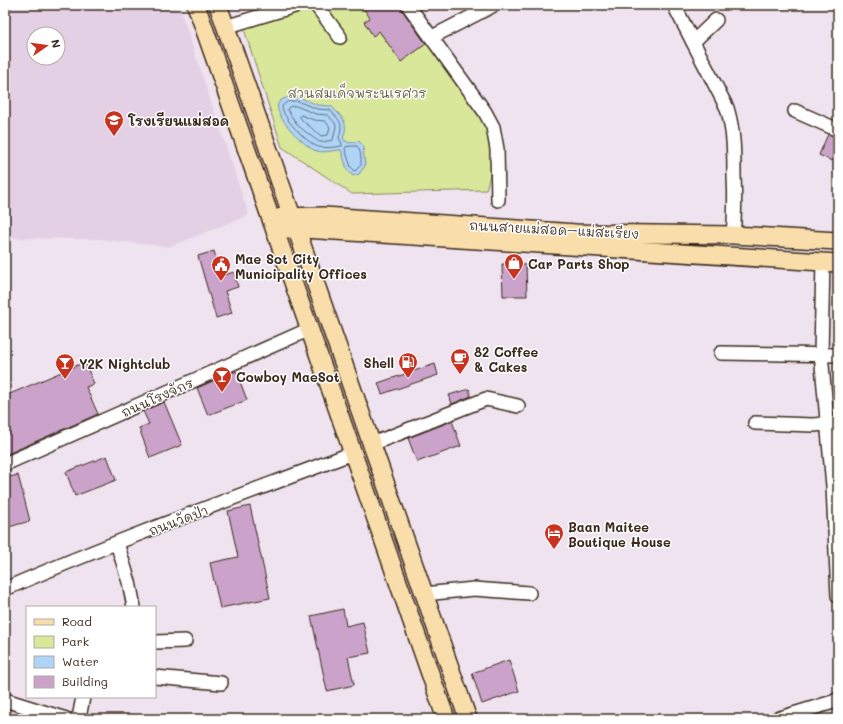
<svg xmlns="http://www.w3.org/2000/svg" width="843" height="724" font-family="Mali,'Playpen Sans Thai',sans-serif">
<style>
.built{fill:#e4d0e4;fill-rule:evenodd}
.green{fill:#d9e79a;stroke:#8a885c}
.water{fill:#aed4f8;stroke:#8090a1}
.lines{fill:none;stroke-linecap:round;stroke-linejoin:round}
.shore{stroke:#696e75;stroke-width:1}
.building{fill:#cba3ca;stroke:#3b2a1e}
.minor-casing{stroke:#3b2a1e;stroke-width:16}
.major-casing{stroke:#3b2a1e;stroke-width:20}
.minor{stroke:#fff;stroke-width:13}
.major{stroke:#f9deab;stroke-width:17}
.labels{text-anchor:middle;dominant-baseline:central;stroke-width:3;stroke-linejoin:round;paint-order:stroke}
.park-label{font-size:13px;fill:#62593d;stroke:#fff}
.poi-label{font-size:13px;font-weight:bold;fill:#3b2a1e;stroke:#fff;text-anchor:start}
.street-label{font-size:13px;fill:#3b2a1e;stroke:#fff}
</style>
<rect width="100%" height="100%" fill="#efe3ef"/>
<filter id="ink" filterUnits="userSpaceOnUse"><feTurbulence type="fractalNoise" baseFrequency=".025" numOctaves="2"/><feDisplacementMap in="SourceGraphic" scale="8" xChannelSelector="R" yChannelSelector="G"/><feConvolveMatrix kernelMatrix="1 2 1 2 8 2 1 2 1" color-interpolation-filters="sRGB"/></filter>
<g filter="url(#ink)">
<path class="built" d="M5,5H173L181,12L249,215L169,247L99,239L5,238ZM34,34H58V58H34Z"/>
<path class="green" d="M312,5H401L490,127L493,163L486,190L352,194L282,147L244,29Z"/>
<path class="water" d="M298,97L318,105L331,106C343,118 349,122 343,139L349,143L359,141L363,146L365,166L359,174L353,176L347,169L341,150C333,150 322,154 314,150C304,145 268,112 280,101C285,97 292,97 298,97Z"/>
<g class="lines">
<g class="shore">
<path d="M297,101L317,109L330,110C341,122 343,123 339,138L342,144V146C336,147 321,149 316,146C306,141 282,118 282,106L287,102Z"/>
<path d="M296,106L316,114L328,115L335,123L336,126L333,140L322,142H319L297,125L287,109L289,107Z"/>
<path d="M301,115L314,120L325,121L330,127L328,135L321,136L302,120L300,117Z"/>
<path d="M353,146H357C361,150 361,159 361,165L355,171L351,167L345,149L346,147Z"/>
</g>
</g>
<g class="building">
<path d="M361,5H400L402,10L426,44L401,62L379,31L373,36L364,22L370,18Z"/>
<path d="M828,134L838,138V147L832,161L819,155Z"/>
<path d="M214,251L221,276L234,272L238,287L225,291L232,313L216,318L198,256Z"/>
<path d="M502,264L526,265L527,296H503Z"/>
<path d="M85,362L94,384L86,387L98,414L5,455V396Z"/>
<path d="M435,364L438,375L382,394L378,383Z"/>
<path d="M236,371L247,400L208,415L197,388Z"/>
<path d="M469,389L471,396L452,404L449,395Z"/>
<path d="M164,402L182,445L150,458L139,428L149,424L143,411Z"/>
<path d="M452,421L461,446L417,462L408,438Z"/>
<path d="M107,456L116,480L75,496L66,472Z"/>
<path d="M18,475L30,521L5,528V509L8,508L5,497V478Z"/>
<path d="M250,506L270,598L220,608L210,563L238,557L228,511Z"/>
<path d="M343,609L346,626L363,622L370,653L348,657L354,685L327,691L311,616Z"/>
<path d="M509,660L519,691L482,704L472,673Z"/>
</g>
<g class="lines">
<g class="minor-casing">
<g id="minor">
<path d="M316,5L340,37"/>
<path d="M408,5L485,112L493,127L497,149L498,200"/>
<path d="M676,9L727,108C734,131 734,152 734,176C735,196 735,215 733,235"/>
<path d="M225,27L298,5"/>
<path d="M432,37L494,5"/>
<path d="M693,42L716,20"/>
<path d="M795,111L838,130"/>
<path d="M823,262L821,354L833,486L838,596"/>
<path d="M721,353L838,355"/>
<path d="M755,423L813,425L838,423"/>
<path d="M372,444L486,399L518,406"/>
<path d="M5,464L310,329"/>
<path d="M117,543L129,582L134,607"/>
<path d="M5,589C119,539 237,497 353,453"/>
<path d="M424,594L474,589L529,593"/>
<path d="M155,642L185,641"/>
<path d="M155,677L221,683"/>
<path d="M5,700L66,719"/>
<path d="M75,719L79,718L83,697"/>
<path d="M777,719L833,702L838,699"/>
</g>
</g>
<g class="major-casing">
<g id="major">
<path d="M196,5L446,719"/>
<path d="M218,5L468,719"/>
<path d="M281,217L324,216L576,233L733,235L838,241"/>
<path d="M285,229H304L838,263"/>
</g>
</g>
<use href="#minor" class="minor"/>
<use href="#major" class="major"/>
</g>
</g>
<defs>
<g id="school-pin" transform="scale(1)"><path d="M0 17L-7.5 6A9.5 9.5 0 1 1 7.5 6Z" fill="#c8321e" stroke="#fff"/><path d="M0-5L7-2L0 1L-7-2ZM-4 1L0 2.5L4 1V4Q0 6-4 4Z" fill="#fff"/></g>
<g id="shop-pin" transform="scale(1)"><path d="M0 17L-7.5 6A9.5 9.5 0 1 1 7.5 6Z" fill="#c8321e" stroke="#fff"/><path d="M-5-2.5h2.3a2.7 3.5 0 0 1 5.4 0H5L5.5 6h-11ZM-1.5-2.5h3a1.5 2.3 0 0 0-3 0Z" fill="#fff"/></g>
<g id="civic-pin" transform="scale(1)"><path d="M0 17L-7.5 6A9.5 9.5 0 1 1 7.5 6Z" fill="#c8321e" stroke="#fff"/><path d="M-.6-6.5H3V-4.5H.6V-3L4-1V1h2V6H-6V1h2V-1L-.6-3ZM-1.2 2.5V6h2.4V2.5Z" fill="#fff"/></g>
<g id="cafe-pin" transform="scale(1)"><path d="M0 17L-7.5 6A9.5 9.5 0 1 1 7.5 6Z" fill="#c8321e" stroke="#fff"/><path d="M-5.5-4.5H6V0H3Q3 3.5 0 3.5H-2.5Q-5.5 3.5-5.5 0ZM3-3.2v2h1.7v-2ZM-6 4.5H4V6H-6Z" fill="#fff"/></g>
<g id="fuel-pin" transform="scale(1)"><path d="M0 17L-7.5 6A9.5 9.5 0 1 1 7.5 6Z" fill="#c8321e" stroke="#fff"/><path d="M-5.5-6h7V0h2V4h1.3V-2.5L3-4.5l.8-.8L6-3V5H2.5V1h-1V6h-7ZM-4.2-4.7v3.2H.2V-4.7Z" fill="#fff"/></g>
<g id="bar-pin" transform="scale(1)"><path d="M0 17L-7.5 6A9.5 9.5 0 1 1 7.5 6Z" fill="#c8321e" stroke="#fff"/><path d="M-6-5H6L.8 .8V4.5H3.5V6h-7V4.5H-.8V.8Z" fill="#fff"/></g>
<g id="hotel-pin" transform="scale(1)"><path d="M0 17L-7.5 6A9.5 9.5 0 1 1 7.5 6Z" fill="#c8321e" stroke="#fff"/><path d="M-6-4.5h1.5V1H6V5H4.5V3h-9V5H-6ZM-4 0a1.8 1.8 0 1 1 3.6 0ZM.5 0V-2.5h3Q6-2.5 6 0Z" fill="#fff"/></g>
</defs>
<g fill-rule="evenodd">
<use href="#school-pin" x="114" y="120"/>
<use href="#shop-pin" x="514" y="263"/>
<use href="#civic-pin" x="221" y="265"/>
<use href="#cafe-pin" x="460" y="358"/>
<use href="#fuel-pin" x="408" y="362"/>
<use href="#bar-pin" x="65" y="363"/>
<use href="#bar-pin" x="222" y="376"/>
<use href="#hotel-pin" x="554" y="533"/>
</g>
<g class="labels">
<g class="park-label">
<text x="357" y="92">สวนสมเด็จพระนเรศวร</text>
</g>
<g class="poi-label">
<text x="128" y="120">โรงเรียนแม่สอด</text>
<text x="235" y="258">Mae Sot City<tspan x="235" dy="15">Municipality Offices</tspan></text>
<text x="528" y="263">Car Parts Shop</text>
<text x="474" y="351">82 Coffee<tspan x="474" dy="15">&amp; Cakes</tspan></text>
<text x="394" y="362" text-anchor="end">Shell</text>
<text x="79" y="363">Y2K Nightclub</text>
<text x="236" y="376">Cowboy MaeSot</text>
<text x="568" y="526">Baan Maitee<tspan x="568" dy="15">Boutique House</tspan></text>
</g>
<g class="street-label">
<text transform="translate(554 229) rotate(3)">ถนนสายแม่สอด–แม่สะเรียง</text>
<text transform="translate(157 397) rotate(-24)">ถนนโรงจักร</text>
<text transform="translate(178 520) rotate(-21)">ถนนวัดป่า</text>
</g>
</g>
<rect width="843" height="724" fill="none" stroke="#fff" stroke-width="20"/>
<rect x="10" y="10" width="823" height="704" fill="none" stroke="#3b2a1e" stroke-width="1.5" filter="url(#ink)"/>
<rect x="26" y="606" width="130" height="92" fill="#ffffff" stroke="#b1aaa5"/>
<rect x="34" y="619" width="20" height="6" fill="#f9deab" stroke="#b1aaa5"/>
<text x="62" y="626" font-size="12" fill="#3b2a1e">Road</text>
<rect x="34" y="636" width="20" height="12" fill="#d9e79a" stroke="#b1aaa5"/>
<text x="62" y="646" font-size="12" fill="#3b2a1e">Park</text>
<rect x="34" y="656" width="20" height="12" fill="#aed4f8" stroke="#b1aaa5"/>
<text x="62" y="666" font-size="12" fill="#3b2a1e">Water</text>
<rect x="34" y="676" width="20" height="12" fill="#cba3ca" stroke="#b1aaa5"/>
<text x="62" y="686" font-size="12" fill="#3b2a1e">Building</text>
<g transform="translate(46 46) rotate(77)"><circle r="19" fill="#ffffff" stroke="#b1aaa5"/>
<path d="M0-3L7 15L0 10L-7 15Z" fill="#c8321e"/>
<text y="-6" font-size="11" font-weight="bold" text-anchor="middle" fill="#3b2a1e">N</text>
</g>
</svg>
